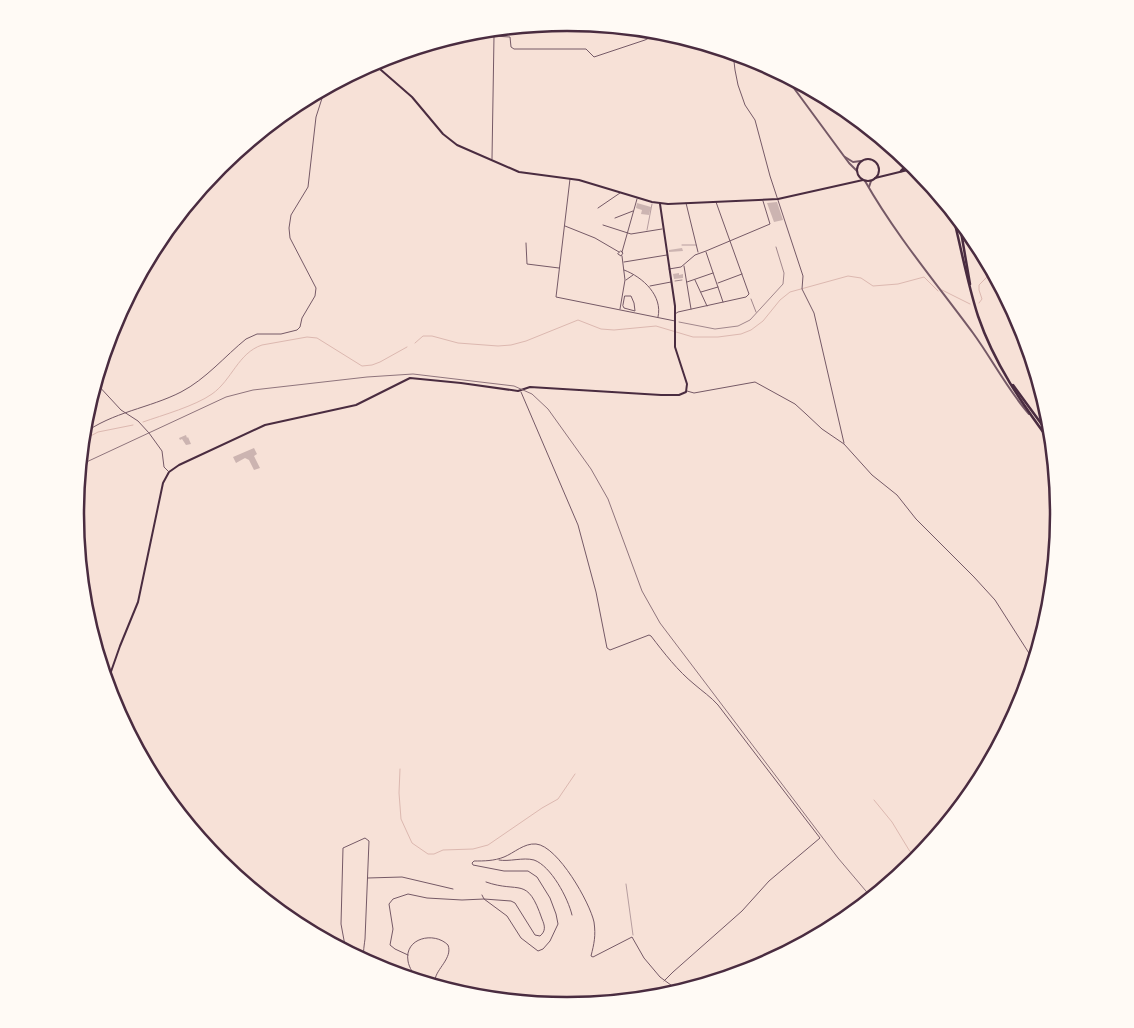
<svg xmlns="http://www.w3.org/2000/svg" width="1134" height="1028" font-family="Jost,sans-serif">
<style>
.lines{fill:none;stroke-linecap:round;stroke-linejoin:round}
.stream{stroke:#dcb8b0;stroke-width:1}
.building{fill:#ccb4b1}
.path{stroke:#4a2c40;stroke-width:0.5}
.service{stroke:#755966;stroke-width:0.5}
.pedestrian{stroke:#755966;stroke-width:1}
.minor{stroke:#755966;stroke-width:1}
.tertiary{stroke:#755966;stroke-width:2}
.secondary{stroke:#4a2c40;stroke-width:2}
.primary{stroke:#4a2c40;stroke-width:2.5}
.tram{stroke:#8f747c;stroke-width:1}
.rim{fill:none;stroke:#4a2c40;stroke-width:2.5}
</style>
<rect width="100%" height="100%" fill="#f7e1d7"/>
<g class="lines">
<g class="stream">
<path d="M942,290L970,304"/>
<path d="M979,303L982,299L979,290V285L992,272"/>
<path d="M415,343L423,336H432L458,343L498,346L511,345L526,341L578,320L601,329L614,330L656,326L693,337H718L741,334L751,330L763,321L780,300L790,292L848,276L861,278L873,286L898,284L924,277L938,291"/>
<path d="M143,422C163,415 195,406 212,394C232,380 238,353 262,345L307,337L317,338L362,366L372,365L380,362L407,347"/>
<path d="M83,440L98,432L133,425"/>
<path d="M400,769L399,793L401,819L412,843L428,854H434L443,850L473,849L488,845L542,808L558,799L575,774"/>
<path d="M874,800L892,822L909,850L917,859"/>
</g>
</g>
<g class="building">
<path d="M777,202L783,220L774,222L767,203Z"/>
<path d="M637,203L651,207L649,215L641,214L642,210L636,208Z"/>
<path d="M682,248L683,251L669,252V250Z"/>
<path d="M679,273V275L683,274V278L674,279L673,274Z"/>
<path d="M186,435L187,438L188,437L191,444L186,445L182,439L180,440L179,438Z"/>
<path d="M254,448L257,454L254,456L260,468L254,470L249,460L245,458L236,463L233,457Z"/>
</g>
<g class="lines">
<g class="path">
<path d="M478,31L480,33L490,35"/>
<path d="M675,281L682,280"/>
<path d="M751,299L756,312"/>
<path d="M679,322L715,329L738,326L750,320L783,284L784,273L776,247"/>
</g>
<g class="service">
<path d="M647,230L652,204"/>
<path d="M682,245H696"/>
<path d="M626,884L633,935"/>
</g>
<g class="pedestrian">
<path d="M650,286L671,282"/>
<path d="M625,296H631L634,303L635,311L624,308L623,306Z"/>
</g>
<g class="minor">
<path d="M733,53L735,70L738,85L745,105L755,120L770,176L803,276L802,289L814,313L844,443"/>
<path d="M492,159L494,36L510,37L511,47L514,49H586L594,57L645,40L661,32"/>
<path d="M570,179L556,297L675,321"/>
<path d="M686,203L698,252"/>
<path d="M598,208L620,193"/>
<path d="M615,218L633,211"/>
<path d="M603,225L631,234L662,229"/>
<path d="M565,226L595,238L619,252"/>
<path d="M526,243L527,264L559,268"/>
<path d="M621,251L623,253L621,256L618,254Z"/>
<path d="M622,252L637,199"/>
<path d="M706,252L723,302"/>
<path d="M624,262L667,255"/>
<path d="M684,266L691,309"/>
<path d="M669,269L681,267L695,255L706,251L770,224L763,201"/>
<path d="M624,270C643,277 663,296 658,317"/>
<path d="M626,280L633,275"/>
<path d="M695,280L707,306"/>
<path d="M687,282L713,273"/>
<path d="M718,283L742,274"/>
<path d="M701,292L718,287"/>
<path d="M620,309L625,280L622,256"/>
<path d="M675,314L678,312L746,297L749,294L716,202"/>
<path d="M96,383L121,410L138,421L149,433L162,451L164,467L168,471"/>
<path d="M687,391L694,393L755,382L795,404L806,414L822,429L844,444L872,475L897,495L916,519L974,577L995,600L1034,661"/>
<path d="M521,392L578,525L596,592L607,648L610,650L649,635L651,636C664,653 678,671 694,684C702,691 711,697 718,705L820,838L769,881L742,911L673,972L664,981"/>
<path d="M83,434C112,412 150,408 181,392C206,379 225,356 246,339L257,334H281L297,330L300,327L302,318L315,296L316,288L290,238L289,228L291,215L308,187L316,117L325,89"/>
<path d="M499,860C509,862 523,857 534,860C551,866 568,898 572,915"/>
<path d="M368,878L402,877L453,889"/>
<path d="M482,895L484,899L511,901L515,903L535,935L540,936C546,931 545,926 542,919C527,875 520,894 486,882"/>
<path d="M346,951L341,924L343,848L365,838L369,841L365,939C362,961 363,954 377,967"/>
<path d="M408,955L395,949L390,945L393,929L389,904L393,899L408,894L427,898L462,900L484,899L507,916L521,938L538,951L543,949L550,941L558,924L556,914L550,898L537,877L528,871H504L473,865L472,863L474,861C484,861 494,861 504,857C514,853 524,843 536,844C558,846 590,903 594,922C596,936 594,944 591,956L593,957L632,937L644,958L660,977L679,991"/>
<path d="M417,980C414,974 409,968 408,961C404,938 434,931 448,945C453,958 436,969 435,980L438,985L448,989"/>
<path d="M456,991L477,989L489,998"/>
</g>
<g class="tertiary">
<path d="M785,76L849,163L857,171"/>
<path d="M845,157L853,162L861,161"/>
<path d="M865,181C895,234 936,283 973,333C992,359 1007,389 1029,414"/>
<path d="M869,187L871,181"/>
</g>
<g class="secondary">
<path d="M373,63L412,97L443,134L457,145L519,172L579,180L652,202L668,204L778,199L863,180"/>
<circle cx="868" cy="170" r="11"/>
<path d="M875,178L916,168"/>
<path d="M107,683L120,646L138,602L163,483L169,472L179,465L265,425L356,405L410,378L461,383L518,391L530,387L661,395H679L686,392L687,384L675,347V306L660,204"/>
</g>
<g class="primary">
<path d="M901,171L910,162"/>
<path d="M952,212C961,247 967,282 978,316C994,363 1022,404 1052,444"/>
<path d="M959,220L970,284"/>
<path d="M1013,385L1051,437"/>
</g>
<path class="tram" d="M80,465L226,397L253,390L367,377L413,374L514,386L532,394L548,409L591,469L608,499L642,591L660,623L838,858L871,897"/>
</g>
<path d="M0 0H1134V1028H0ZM84 514a483 483 0 1 1 966 0a483 483 0 1 1-966 0Z" fill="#fffaf5" fill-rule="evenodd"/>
<path class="rim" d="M84 514a483 483 0 1 1 966 0a483 483 0 1 1-966 0Z"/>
</svg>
